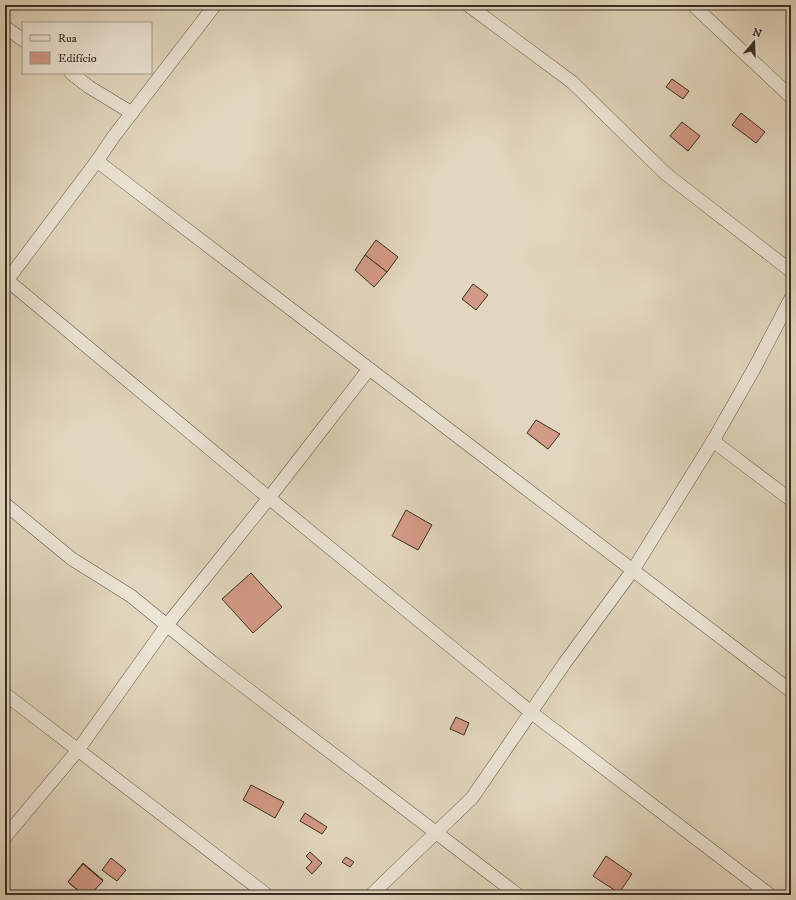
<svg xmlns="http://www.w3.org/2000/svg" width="796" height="900" font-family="'IM FELL DW Pica',serif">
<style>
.building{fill:#d39a86;stroke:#382f25}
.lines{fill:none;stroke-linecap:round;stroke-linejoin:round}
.street-casing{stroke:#62594b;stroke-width:14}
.street{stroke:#ece5d5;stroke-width:13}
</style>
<rect width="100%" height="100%" fill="#e2d7be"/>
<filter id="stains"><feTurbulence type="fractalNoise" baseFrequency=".005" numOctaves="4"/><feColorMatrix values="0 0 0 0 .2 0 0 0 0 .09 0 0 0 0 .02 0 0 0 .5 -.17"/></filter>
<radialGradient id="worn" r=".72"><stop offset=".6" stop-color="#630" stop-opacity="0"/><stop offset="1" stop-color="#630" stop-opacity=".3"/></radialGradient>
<g class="building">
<path d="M672,79L689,91L683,99L666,87Z"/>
<path d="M741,113L765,132L756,143L732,125Z"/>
<path d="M682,122L700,136L688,151L670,136Z"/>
<path d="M376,240L398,257L387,272L365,255Z"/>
<path d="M365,255L387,272L374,287L355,270Z"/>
<path d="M473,284L488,295L476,310L462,299Z"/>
<path d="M536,420L560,434L548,449L527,433Z"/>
<path d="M406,510L432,525L418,550L392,536Z"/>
<path d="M251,573L282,607L253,633L222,599Z"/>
<path d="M456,717L469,723L464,735L450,729Z"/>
<path d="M251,785L284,802L275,818L243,800Z"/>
<path d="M305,813L327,827L322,834L300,821Z"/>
<path d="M310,852L322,863L312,874L306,868L312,862L306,856Z"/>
<path d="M606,856L632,874L619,893L593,876Z"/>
<path d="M346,857L354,862L350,867L342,862Z"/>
<path d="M111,858L126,870L117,881L102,870Z"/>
<path d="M83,863L103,880L90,895H83L68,882Z"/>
<path d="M83,864L103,881L90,895H84L68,882Z"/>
</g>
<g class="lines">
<g class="street-casing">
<g id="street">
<path d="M468,5L572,82L666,174L791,271"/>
<path d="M693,5L791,97"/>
<path d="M5,27L23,40"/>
<path d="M71,73L89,87L132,113"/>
<path d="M97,161L791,691"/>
<path d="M7,280L269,498L532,713L770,895"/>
<path d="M5,283L97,161L114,136L215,5"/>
<path d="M713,441L791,500"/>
<path d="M5,504L72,559L131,596L212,662L518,895"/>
<path d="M5,694L267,895"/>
<path d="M5,837L78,750L167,625L269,498L369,369"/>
<path d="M371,895L472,798L564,664L633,570L713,441L755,367L791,298"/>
</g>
</g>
<use href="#street" class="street"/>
</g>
<rect width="796" height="900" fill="none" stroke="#e2d7be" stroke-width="20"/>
<rect x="6" y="6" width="784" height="888" fill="none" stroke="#382f25" stroke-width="2"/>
<rect x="10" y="10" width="776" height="880" fill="none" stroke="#382f25"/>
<rect x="22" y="22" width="130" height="52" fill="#ece5d5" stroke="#a49c8f"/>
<rect x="30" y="35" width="20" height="6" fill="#ece5d5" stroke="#a49c8f"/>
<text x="58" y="42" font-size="12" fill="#382f25">Rua</text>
<rect x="30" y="52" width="20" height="12" fill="#d39a86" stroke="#a49c8f"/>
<text x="58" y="62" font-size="12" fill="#382f25">Edifício</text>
<g transform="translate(754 42) rotate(19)" stroke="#ece5d5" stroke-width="3" paint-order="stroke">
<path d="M0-3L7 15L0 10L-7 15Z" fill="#382f25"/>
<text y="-6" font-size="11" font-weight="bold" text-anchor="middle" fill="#382f25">N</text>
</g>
<rect width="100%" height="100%" filter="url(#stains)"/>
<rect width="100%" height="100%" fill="url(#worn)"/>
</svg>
